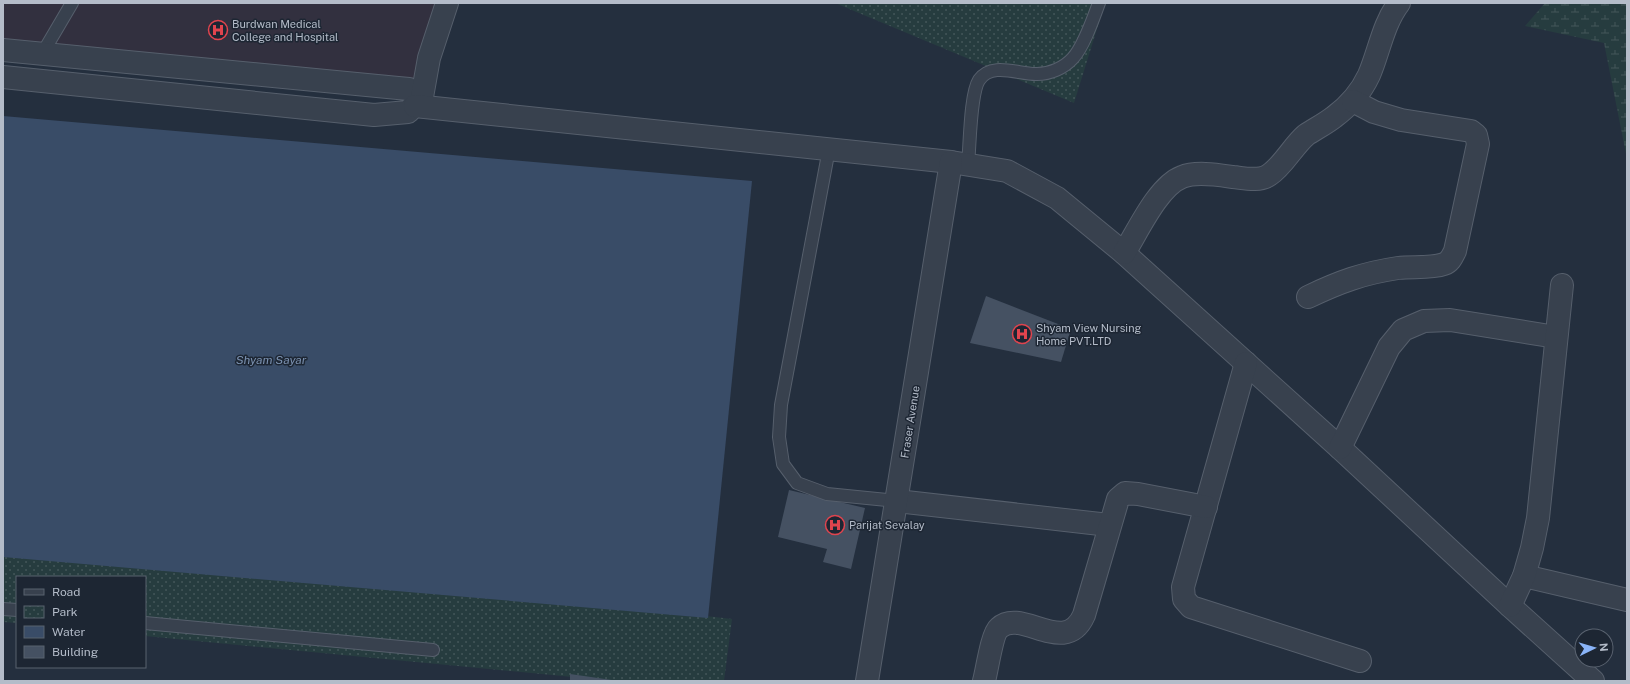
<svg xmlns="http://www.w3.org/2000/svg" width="1630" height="684" font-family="'Public Sans',sans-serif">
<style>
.medical{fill:#32303f}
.wetland{fill:url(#wetland-marsh)}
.park{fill:url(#park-dots)}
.water{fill:#394c67}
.building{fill:#455162}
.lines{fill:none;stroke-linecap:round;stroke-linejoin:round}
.service-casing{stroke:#565f6c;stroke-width:14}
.minor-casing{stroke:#565f6c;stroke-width:24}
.service{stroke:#38414e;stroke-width:12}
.minor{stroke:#38414e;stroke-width:22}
.labels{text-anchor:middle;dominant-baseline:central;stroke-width:3;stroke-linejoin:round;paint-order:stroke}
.poi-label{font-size:11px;fill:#b4bcc9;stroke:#1d2633;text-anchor:start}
.street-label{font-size:11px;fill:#b4bcc9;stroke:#1d2633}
.water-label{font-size:12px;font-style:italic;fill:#7c92b1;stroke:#1d2633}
</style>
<defs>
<pattern id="wetland-marsh" width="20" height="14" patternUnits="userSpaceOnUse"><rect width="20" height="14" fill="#263c3f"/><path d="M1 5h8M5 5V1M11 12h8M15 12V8" fill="none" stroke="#435659"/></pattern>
<pattern id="park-dots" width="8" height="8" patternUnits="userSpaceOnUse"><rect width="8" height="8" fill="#263c3f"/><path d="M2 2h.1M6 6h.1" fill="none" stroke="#435659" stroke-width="1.8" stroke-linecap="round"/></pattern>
</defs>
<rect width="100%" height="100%" fill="#242f3e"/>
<path class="medical" d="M3,3H439L421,85L3,56Z"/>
<path class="wetland" d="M1545,3H1627V159L1604,43L1525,26Z"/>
<g class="park">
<path d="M835,3H1105L1074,103Z"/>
<path d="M3,534L732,619L724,681H614L145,636V577H17V623L3,622Z"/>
</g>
<path class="water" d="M3,116L752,181L708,618L3,557Z"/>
<g class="building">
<path d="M986,296L1071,329L1061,362L970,343Z"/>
<path d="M789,490L865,508L851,569L823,562L827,549L778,537Z"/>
<path d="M570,674L612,680V681H570Z"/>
</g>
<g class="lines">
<g class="service-casing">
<g id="service">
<path d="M42,54L72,3"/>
<path d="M829,149L781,405L779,437L783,464L797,483L827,494L897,501"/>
<path d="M968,164C970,146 970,94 979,80C992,61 1020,75 1037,74C1050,74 1064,68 1073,58C1084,46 1093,19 1099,3"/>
<path d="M3,609L17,610"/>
<path d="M145,623L433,650"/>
</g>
</g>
<g class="minor-casing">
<g id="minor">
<path d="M3,50L398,88L409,89L422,97L408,112L374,115L3,77"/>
<path d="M422,97L429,58L447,3"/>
<path d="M415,106L951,162L1007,171L1057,198L1124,253L1340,448L1510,606L1593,681"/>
<path d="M1124,253C1138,231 1158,186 1182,177C1196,171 1219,175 1233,177C1244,178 1259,182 1269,175C1283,166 1293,146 1306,135C1315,129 1325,124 1334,117C1349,106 1361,92 1369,75C1379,52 1383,24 1399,3"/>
<path d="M1308,297C1339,282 1364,273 1398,268C1412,266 1430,269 1444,264C1450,262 1452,257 1455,251L1478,144L1476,135L1471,131L1401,120L1374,112L1353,101"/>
<path d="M1246,363L1183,587L1184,599L1191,607L1360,661"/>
<path d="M1340,448L1389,347L1403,330L1424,321L1450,320L1556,337"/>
<path d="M897,501L1109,525"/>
<path d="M1524,576L1627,600"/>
<path d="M1510,606L1524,576L1532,548L1538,518L1562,285"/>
<path d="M867,681L951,162"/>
<path d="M984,681C987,670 992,634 999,628C1022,607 1065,658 1084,615L1118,499L1125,493L1138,494L1206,507"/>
</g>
</g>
<use href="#service" class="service"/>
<use href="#minor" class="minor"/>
</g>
<defs>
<g id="hospital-ring" transform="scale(1)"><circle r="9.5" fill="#1d2633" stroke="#e0444e" stroke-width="1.5"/><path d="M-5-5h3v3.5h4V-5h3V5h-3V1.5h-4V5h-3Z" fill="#e0444e"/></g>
</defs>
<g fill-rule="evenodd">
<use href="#hospital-ring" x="218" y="30"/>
<use href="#hospital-ring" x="1022" y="334"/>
<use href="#hospital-ring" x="835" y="525"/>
</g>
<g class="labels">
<g class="poi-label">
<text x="232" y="24">Burdwan Medical<tspan x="232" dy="13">College and Hospital</tspan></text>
<text x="1036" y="328">Shyam View Nursing<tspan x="1036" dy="13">Home PVT.LTD</tspan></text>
<text x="849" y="525">Parijat Sevalay</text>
</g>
<g class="street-label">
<text transform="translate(910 422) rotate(-81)">Fraser Avenue</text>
</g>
<g class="water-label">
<text x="271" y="360">Shyam Sayar</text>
</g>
</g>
<rect width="1630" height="684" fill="none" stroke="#b4bcc9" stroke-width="8"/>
<rect x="16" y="576" width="130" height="92" fill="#1d2633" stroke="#59626f"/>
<rect x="24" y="589" width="20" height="6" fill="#38414e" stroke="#59626f"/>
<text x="52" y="596" font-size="12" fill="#b4bcc9">Road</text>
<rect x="24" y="606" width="20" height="12" fill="url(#park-dots)" stroke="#59626f"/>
<text x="52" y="616" font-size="12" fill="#b4bcc9">Park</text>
<rect x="24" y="626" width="20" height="12" fill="#394c67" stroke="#59626f"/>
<text x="52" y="636" font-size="12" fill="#b4bcc9">Water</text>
<rect x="24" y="646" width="20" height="12" fill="#455162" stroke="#59626f"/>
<text x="52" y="656" font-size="12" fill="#b4bcc9">Building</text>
<g transform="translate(1594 648) rotate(85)"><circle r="19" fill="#1d2633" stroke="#59626f"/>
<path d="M0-3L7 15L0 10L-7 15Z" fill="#8ab4f8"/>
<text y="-6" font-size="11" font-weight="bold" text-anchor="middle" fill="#b4bcc9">N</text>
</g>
</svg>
